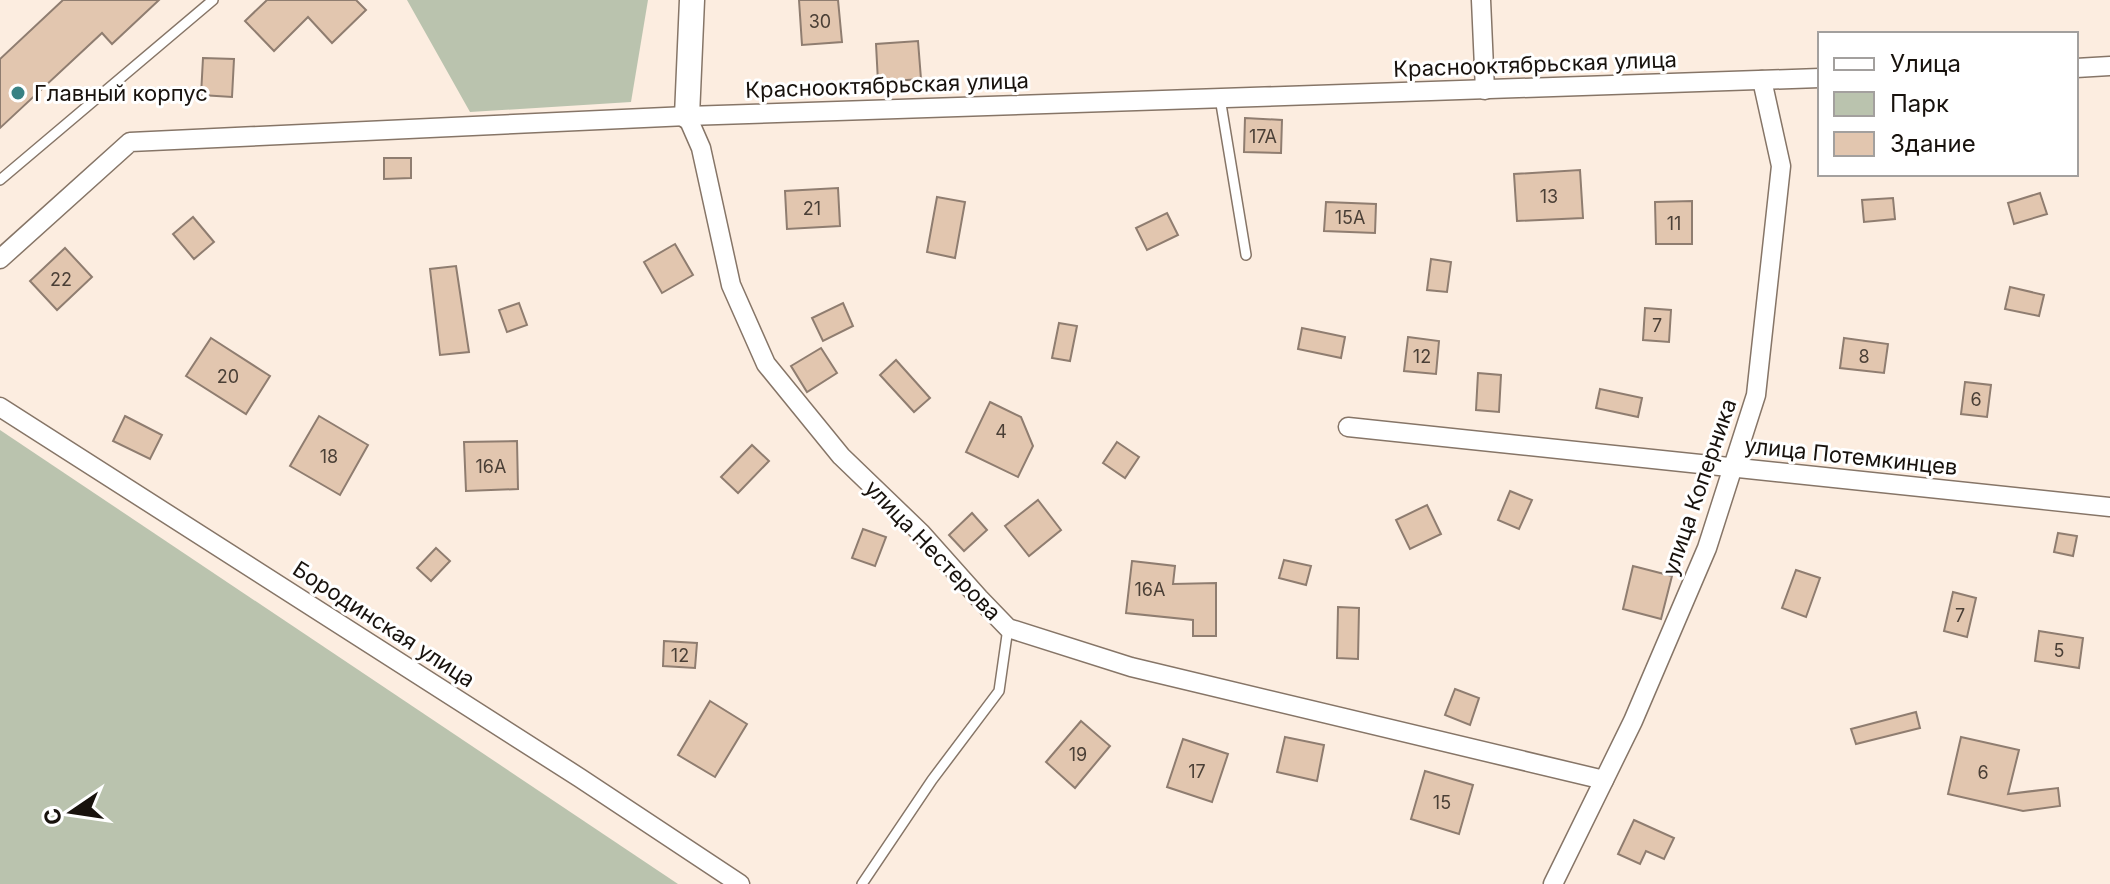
<svg xmlns="http://www.w3.org/2000/svg" width="2110" height="884" font-family="Inter,sans-serif">
<style>
.green{fill:#bac3ae}
.building{fill:#e2c6af;stroke:#8f7d70;stroke-width:2}
.lines{fill:none;stroke-linecap:round;stroke-linejoin:round}
.service-casing{stroke:#867567;stroke-width:12}
.minor-casing{stroke:#867567;stroke-width:21}
.tertiary-casing{stroke:#867567;stroke-width:27}
.service{stroke:#fff;stroke-width:9}
.minor{stroke:#fff;stroke-width:18}
.tertiary{stroke:#fff;stroke-width:24}
.poi-dot{fill:#388183;stroke:#fff;stroke-width:3}
.labels{text-anchor:middle;dominant-baseline:central;stroke-width:6;stroke-linejoin:round;paint-order:stroke}
.number-label{font-size:18px;fill:#4a3f36}
.street-label{font-size:22px;fill:#18120d;stroke:#fff}
.poi-label{font-size:22px;fill:#18120d;stroke:#fff;text-anchor:start}
</style>
<rect width="100%" height="100%" fill="#fcede0"/>
<g class="green">
<path d="M407,0H648L631,102L470,112Z"/>
<path d="M0,430L678,884H0Z"/>
</g>
<g class="building">
<path d="M63,0H159L112,44L102,33L0,128V59Z"/>
<path d="M267,0H356L366,10L332,43L308,17L274,51L245,21Z"/>
<path d="M799,0H838L842,42L802,45Z"/>
<path d="M918,41L921,79L878,82L876,44Z"/>
<path d="M203,58L234,59L232,97L201,95Z"/>
<path d="M1245,118L1282,120L1281,153L1244,152Z"/>
<path d="M384,158H411V178L384,179Z"/>
<path d="M1580,170L1583,218L1517,221L1514,174Z"/>
<path d="M838,188L840,226L787,229L785,191Z"/>
<path d="M2040,193L2047,214L2014,224L2008,203Z"/>
<path d="M937,197L965,202L955,258L927,252Z"/>
<path d="M1893,198L1895,219L1864,222L1862,200Z"/>
<path d="M1692,201V244H1656L1655,202Z"/>
<path d="M1326,202L1376,204L1375,233L1324,231Z"/>
<path d="M1167,213L1178,235L1147,250L1136,228Z"/>
<path d="M193,217L214,242L194,259L173,234Z"/>
<path d="M675,244L693,275L662,293L644,262Z"/>
<path d="M65,248L92,277L57,310L30,281Z"/>
<path d="M1431,259L1451,262L1447,292L1427,290Z"/>
<path d="M456,266L469,352L440,355L430,269Z"/>
<path d="M2010,287L2044,295L2039,316L2005,309Z"/>
<path d="M519,303L527,325L507,332L499,310Z"/>
<path d="M843,303L853,326L823,341L812,318Z"/>
<path d="M1645,308L1671,310L1669,342L1643,340Z"/>
<path d="M1059,323L1077,326L1070,361L1052,358Z"/>
<path d="M1302,328L1345,337L1341,358L1298,349Z"/>
<path d="M1408,337L1439,341L1436,374L1404,371Z"/>
<path d="M211,338L270,376L246,414L186,376Z"/>
<path d="M1844,338L1888,344L1884,373L1840,368Z"/>
<path d="M821,348L837,373L807,392L791,366Z"/>
<path d="M896,360L930,398L914,412L880,375Z"/>
<path d="M1478,373L1501,375L1499,412L1476,410Z"/>
<path d="M1965,382L1991,385L1987,417L1961,414Z"/>
<path d="M1600,389L1642,398L1638,417L1596,408Z"/>
<path d="M990,402L1021,417L1033,446L1018,477L966,452Z"/>
<path d="M125,416L162,435L150,459L113,441Z"/>
<path d="M319,416L368,445L340,495L290,466Z"/>
<path d="M517,441L518,489L466,491L464,442Z"/>
<path d="M1117,442L1139,457L1125,478L1103,463Z"/>
<path d="M752,445L769,461L738,493L721,477Z"/>
<path d="M1510,491L1532,500L1519,529L1498,520Z"/>
<path d="M1038,500L1061,530L1029,556L1005,526Z"/>
<path d="M1427,505L1441,534L1410,549L1396,520Z"/>
<path d="M972,513L987,530L964,551L949,535Z"/>
<path d="M863,529L886,537L875,566L852,558Z"/>
<path d="M2058,533L2077,536L2073,556L2054,552Z"/>
<path d="M436,548L450,561L431,581L417,568Z"/>
<path d="M1284,560L1311,566L1306,585L1279,578Z"/>
<path d="M1132,561L1175,566L1173,584L1216,583V636H1193V620L1126,613Z"/>
<path d="M1633,566L1672,576L1661,619L1623,609Z"/>
<path d="M1796,570L1820,578L1806,617L1782,608Z"/>
<path d="M1953,592L1976,598L1967,637L1944,631Z"/>
<path d="M1338,607L1359,608L1358,659L1337,658Z"/>
<path d="M2039,631L2083,638L2079,668L2035,661Z"/>
<path d="M664,641L697,643L695,668L663,666Z"/>
<path d="M1455,689L1479,698L1470,725L1445,715Z"/>
<path d="M710,701L747,724L715,777L678,755Z"/>
<path d="M1916,712L1920,728L1856,744L1851,729Z"/>
<path d="M1081,721L1110,746L1075,788L1046,762Z"/>
<path d="M1285,737L1324,745L1317,781L1277,772Z"/>
<path d="M1961,737L2019,750L2008,794L2058,788L2060,806L2023,811L1948,794Z"/>
<path d="M1183,739L1228,754L1212,802L1167,787Z"/>
<path d="M1425,771L1473,785L1459,834L1411,819Z"/>
<path d="M1634,820L1674,838L1664,859L1646,851L1640,864L1618,854Z"/>
</g>
<g class="lines">
<g class="service-casing">
<g id="service">
<path d="M1220,98L1246,255"/>
<path d="M0,180L213,0"/>
<path d="M862,884L932,780L999,691L1008,628"/>
</g>
</g>
<g class="minor-casing">
<g id="minor">
<path d="M1481,0L1485,90"/>
<path d="M2076,68L2110,66"/>
<path d="M687,116L701,148L731,285L766,364L841,456L921,533L979,598L1008,628L1131,667L1604,780"/>
<path d="M0,259L130,142L687,116L1820,78"/>
<path d="M0,407L580,778L740,884"/>
<path d="M1348,427L2110,507"/>
<path d="M1553,884L1633,721L1707,548L1756,395L1781,166L1762,80"/>
</g>
</g>
<g class="tertiary-casing">
<path id="tertiary" d="M687,116L692,0"/>
</g>
<use href="#service" class="service"/>
<use href="#minor" class="minor"/>
<use href="#tertiary" class="tertiary"/>
</g>
<circle class="poi-dot" cx="18" cy="93" r="8"/>
<g class="labels">
<g class="number-label">
<text x="820" y="21">30</text>
<text x="1263" y="136">17А</text>
<text x="1549" y="196">13</text>
<text x="812" y="208">21</text>
<text x="1350" y="217">15А</text>
<text x="1674" y="223">11</text>
<text x="61" y="279">22</text>
<text x="1657" y="325">7</text>
<text x="1422" y="356">12</text>
<text x="1864" y="356">8</text>
<text x="228" y="376">20</text>
<text x="1976" y="399">6</text>
<text x="1001" y="431">4</text>
<text x="329" y="456">18</text>
<text x="491" y="466">16А</text>
<text x="1150" y="589">16А</text>
<text x="1960" y="615">7</text>
<text x="2059" y="650">5</text>
<text x="680" y="655">12</text>
<text x="1078" y="754">19</text>
<text x="1197" y="771">17</text>
<text x="1983" y="772">6</text>
<text x="1442" y="802">15</text>
</g>
<g class="street-label">
<text transform="translate(1535 64) rotate(-2)">Краснооктябрьская улица</text>
<text transform="translate(887 85) rotate(-2)">Краснооктябрьская улица</text>
<text transform="translate(1851 456) rotate(6)">улица Потемкинцев</text>
<text transform="translate(1699 487) rotate(-71)">улица Коперника</text>
<text transform="translate(933 550) rotate(46)">улица Нестерова</text>
<text transform="translate(384 624) rotate(33)">Бородинская улица</text>
</g>
<g class="poi-label">
<text x="34" y="93">Главный корпус</text>
</g>
</g>
<rect x="1818" y="32" width="260" height="144" fill="#ffffff" stroke="#a3a09e" stroke-width="2"/>
<rect x="1834" y="58" width="40" height="12" fill="#ffffff" stroke="#a3a09e" stroke-width="2"/>
<text x="1890" y="72" font-size="24" fill="#18120d">Улица</text>
<rect x="1834" y="92" width="40" height="24" fill="#bac3ae" stroke="#a3a09e" stroke-width="2"/>
<text x="1890" y="112" font-size="24" fill="#18120d">Парк</text>
<rect x="1834" y="132" width="40" height="24" fill="#e2c6af" stroke="#a3a09e" stroke-width="2"/>
<text x="1890" y="152" font-size="24" fill="#18120d">Здание</text>
<g transform="translate(72 812) rotate(257)" stroke="#ffffff" stroke-width="6" paint-order="stroke">
<path d="M0-6L14 30L0 20L-14 30Z" fill="#18120d"/>
<text y="-12" font-size="22" font-weight="bold" text-anchor="middle" fill="#18120d">С</text>
</g>
</svg>
